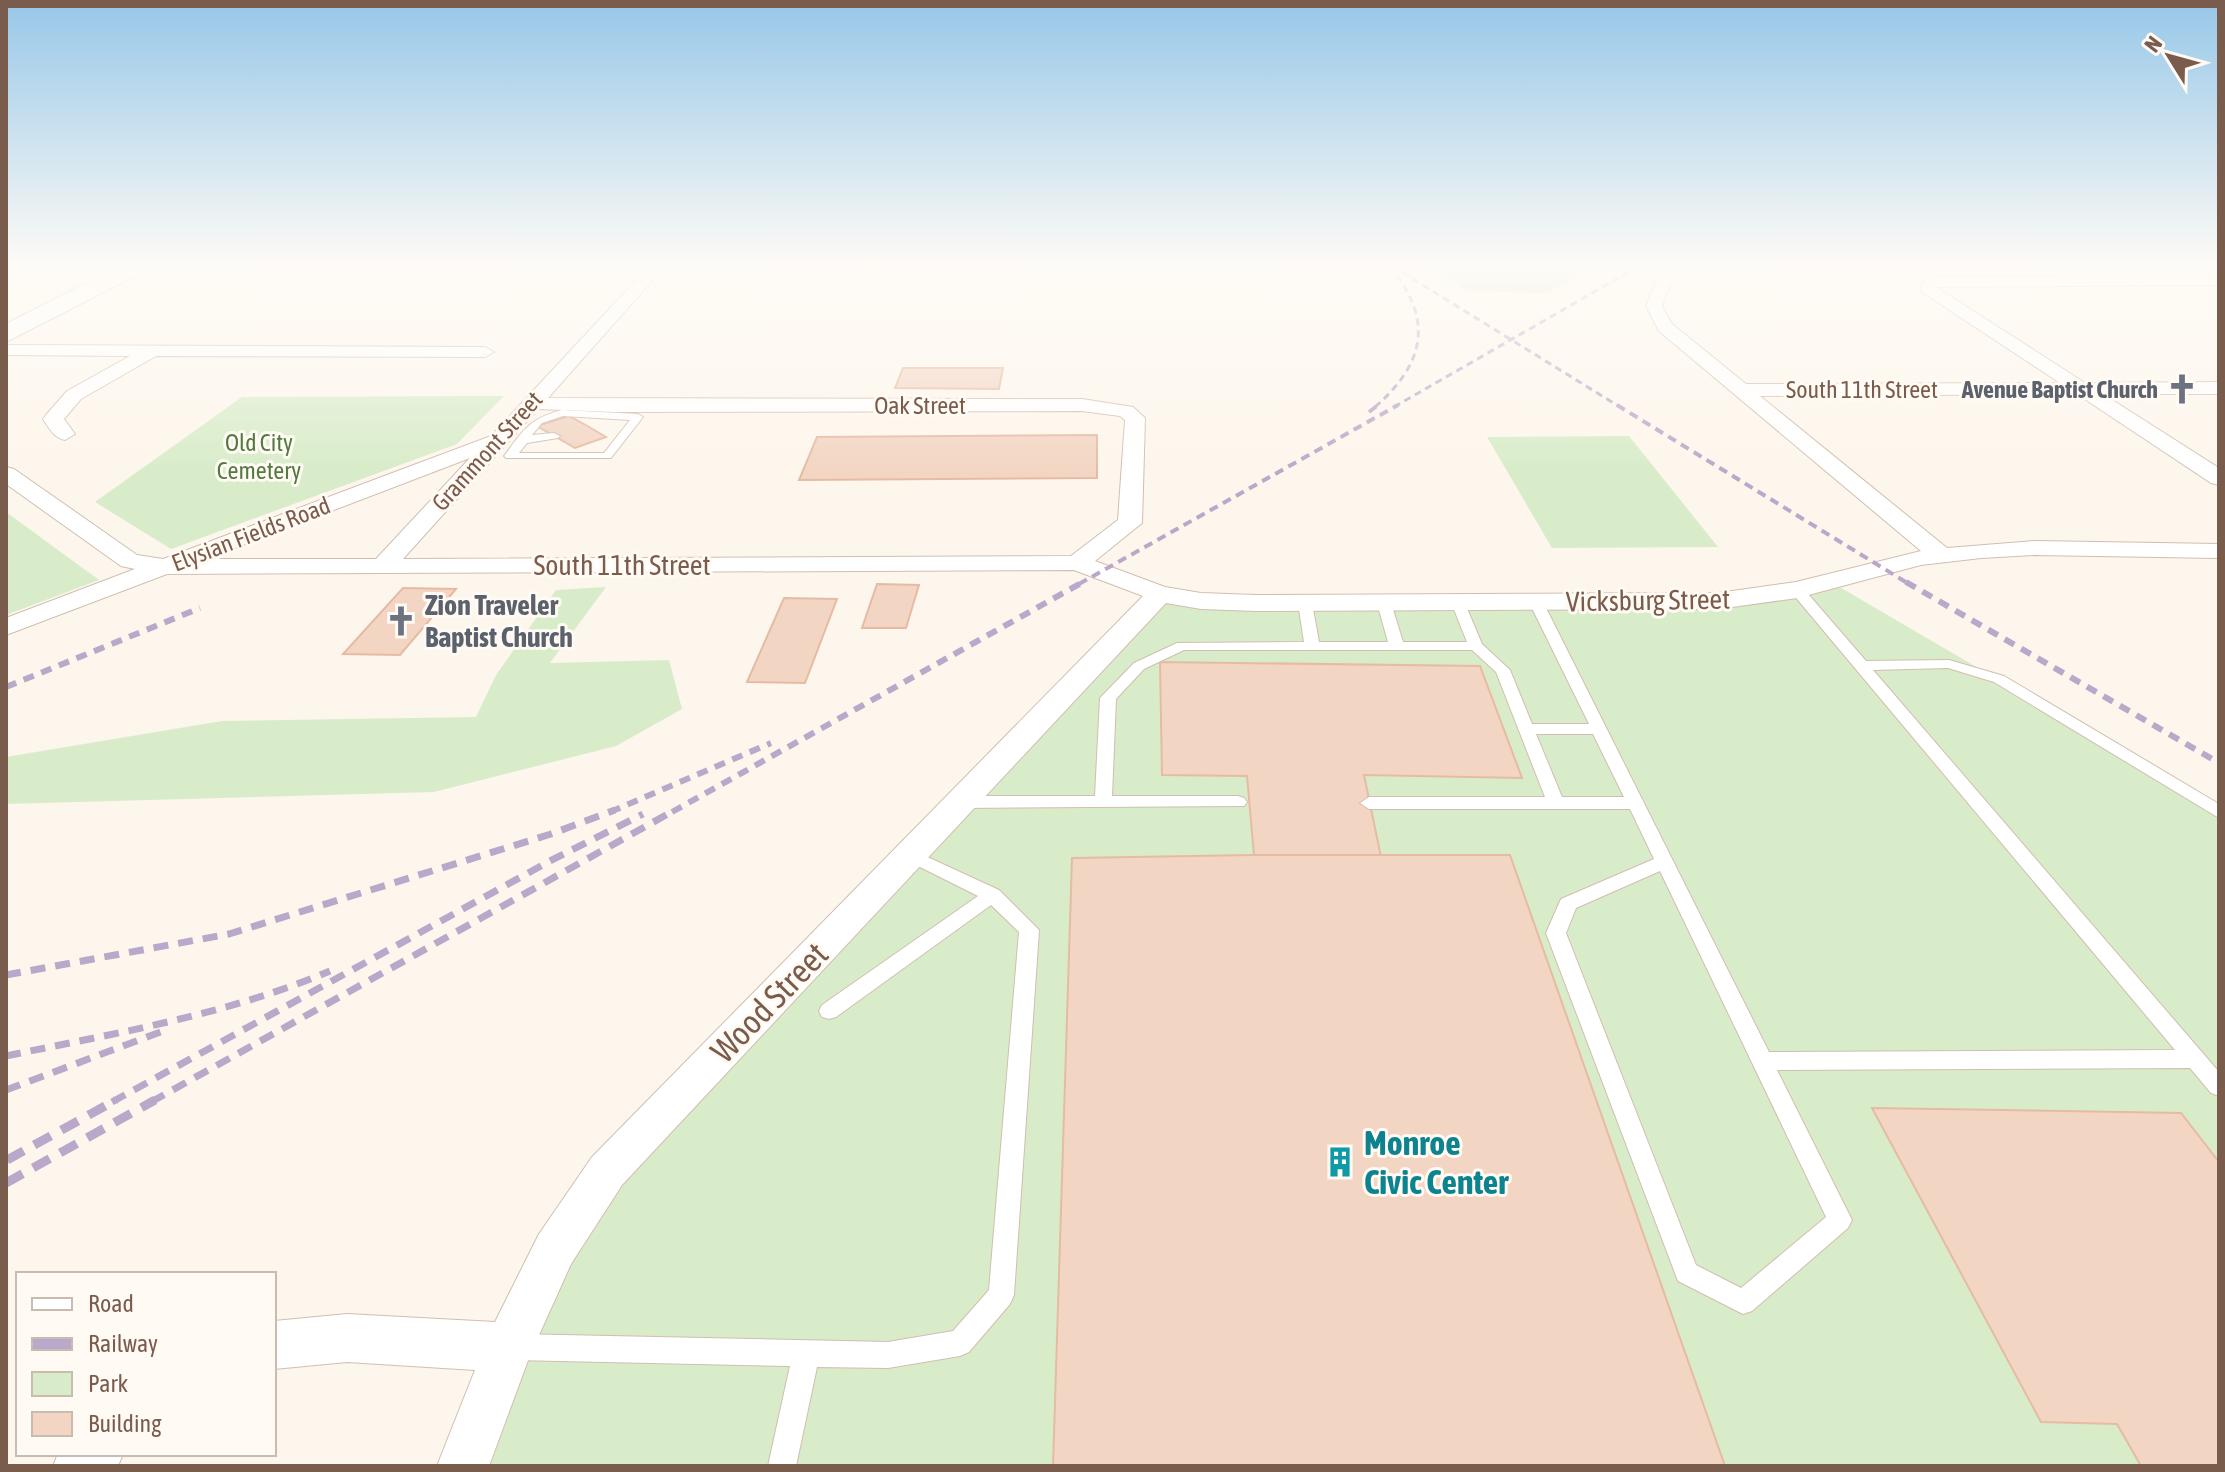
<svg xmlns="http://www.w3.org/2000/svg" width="2225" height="1472" font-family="'Asap Condensed',sans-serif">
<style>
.green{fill:#d8ecc9}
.building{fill:#f3d5c3;stroke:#e6bba3;stroke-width:2}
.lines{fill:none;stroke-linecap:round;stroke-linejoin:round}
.lane-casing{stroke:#d1beb0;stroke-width:2}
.street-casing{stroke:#d1beb0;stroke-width:2}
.secondary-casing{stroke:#d6c0b0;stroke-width:2}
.lane{fill:#fff;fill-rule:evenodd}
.street{fill:#fff;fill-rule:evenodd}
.secondary{fill:#fff;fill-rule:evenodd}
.rail-far4{stroke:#b9a8c9;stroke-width:3;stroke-dasharray:7 5;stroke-linecap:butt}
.rail-far3{stroke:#b9a8c9;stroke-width:4;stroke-dasharray:9 6;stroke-linecap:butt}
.rail-far2{stroke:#b9a8c9;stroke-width:6;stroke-dasharray:11 8;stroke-linecap:butt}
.rail-far1{stroke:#b9a8c9;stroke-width:7;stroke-dasharray:15 10;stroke-linecap:butt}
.rail{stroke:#b9a8c9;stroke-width:9;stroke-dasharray:19 12;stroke-linecap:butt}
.labels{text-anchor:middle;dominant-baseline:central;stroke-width:6;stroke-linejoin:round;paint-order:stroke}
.far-street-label{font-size:24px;fill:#7a5c4d;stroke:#fffaf3}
.far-worship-label{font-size:24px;font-weight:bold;fill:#5b616d;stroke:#fffaf3;text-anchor:end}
.far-park-label{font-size:24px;fill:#537a41;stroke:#fffaf3}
.street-label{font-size:28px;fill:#7a5c4d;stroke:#fffaf3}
.worship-label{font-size:28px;font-weight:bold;fill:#5b616d;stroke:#fffaf3;text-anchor:start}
.near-street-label{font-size:34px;fill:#7a5c4d;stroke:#fffaf3}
.near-culture-label{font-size:34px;font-weight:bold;fill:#0d838f;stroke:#fffaf3;text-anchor:start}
</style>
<rect width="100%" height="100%" fill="#fdf6ec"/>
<g class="green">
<path d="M1425,266H1594L1548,293L1469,291Z"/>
<path d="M504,396L457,444L171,549L95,502L242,397Z"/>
<path d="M1629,436L1718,547L1552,548L1487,437Z"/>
<path d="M6,512L99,580L6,615Z"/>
<path d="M1831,582L2219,809V1466H463L555,1249L1160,594L1718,601Z"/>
<path d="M606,587L550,663L669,660L682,709L616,746L434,792L6,804V757L222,721L476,717L496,675L556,590Z"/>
</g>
<g class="building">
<path d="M842,266H884L882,271L840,272Z"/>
<path d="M903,368H1003L999,389L895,388Z"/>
<path d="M569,416L584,424L606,437L575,448L537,426Z"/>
<path d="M1097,435V478L799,480L817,437Z"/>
<path d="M877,584L919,585L906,628H862Z"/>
<path d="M403,588L456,589L400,655L343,654Z"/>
<path d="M784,598L837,599L805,683L747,682Z"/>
<path d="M1160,662L1480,666L1522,778L1364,775L1381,857L1254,855L1247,776L1162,775Z"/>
<path d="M1254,855H1510L1725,1466H1053L1072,858Z"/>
<path d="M1872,1108L2181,1113L2219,1162V1466H2141L2117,1424L2041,1422Z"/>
</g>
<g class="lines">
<g class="lane-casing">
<g id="lane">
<path d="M562,410L638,414L643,417L611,458H506L504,456C523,431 528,419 562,410ZM563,416L630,420L604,453H519L527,443L558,438L560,436L554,433L532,435L542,423Z"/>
<path d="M1797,586L1802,587L1866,661L1949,660L2004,676L2219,804V818L1994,682L1948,668L1873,670L2219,1072V1096L2211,1093L2190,1068L1777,1070L1852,1220L1848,1228L1752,1311L1743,1314L1678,1281L1546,933L1561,899L1654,859L1630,809H1369L1360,803L1369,797H1545L1496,672L1472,650H1184L1144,669L1116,699L1112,796H1238L1244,798L1247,802L1244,806L961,808L952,802L961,796H1095L1100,698L1134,663L1177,643L1304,642L1298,603L1305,599L1312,603L1319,642H1388L1377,603L1384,599L1391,603L1403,642H1467L1451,602L1458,598L1463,599L1482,644L1510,670L1532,724H1589L1529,602L1536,598L1543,602L1769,1052L2175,1050L1792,593L1790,590ZM1536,734H1593L1624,797H1562ZM1660,871L1826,1217L1741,1288L1696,1265L1566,933L1576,908Z"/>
<path d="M910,849L999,890L1039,930L1014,1295L1010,1304L969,1352L960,1356L888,1368L817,1367L796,1466H768L790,1366L514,1360L505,1356L501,1347L505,1338L514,1334L888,1342L953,1331L989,1290L1019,932L991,905L836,1017L829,1019L822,1017L819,1011L822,1005L978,896L904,859L901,855L904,851Z"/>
</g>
</g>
<g class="street-casing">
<g id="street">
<path d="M502,266H665L548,398L1082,399L1133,407L1145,418L1142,523L1095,561L1165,587L1201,593L1256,595L1718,593L1796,582L1921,551L1659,331L1646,306L1656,281L1673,266H1690L1669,286L1662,306L1672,324L1746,384L2060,383L1922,292V282L1935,277L2219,275V285L1936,287L2085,383L2219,382V394H2103L2219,468V485L2211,483L2077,394L1760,396L1947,548L2035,541L2219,544V558L2035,555L1981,558L1921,565L1797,598L1718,609L1256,611L1201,609L1166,603L622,1185L571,1264L530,1355L489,1466H437L475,1370L347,1362L274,1369V1321L347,1314L495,1322L539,1234L592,1157L1143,596L1074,570L167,574L6,635V618L135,569L121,566L6,484V467L14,469L137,555L163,559L491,436L642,274L509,271ZM538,409L614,412L1082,411L1120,416L1125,420L1118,520L1071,556L403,559ZM470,458L376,559H206Z"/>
<path d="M6,345L485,347L494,352L485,357L156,356L81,399L64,419L75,434L65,440C54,438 49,428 43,419L46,415L67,391L130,356L6,355Z"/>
<path d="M58,1454H123L118,1466H53Z"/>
</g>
</g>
<g class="secondary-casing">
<path id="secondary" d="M119,266H148L145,271L6,342V324Z"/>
</g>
<use href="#lane" class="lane"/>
<use href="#street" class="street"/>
<use href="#secondary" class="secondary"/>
<g class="rail-far4">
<path d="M1392,266L1620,407"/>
<path d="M1375,407C1422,366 1434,324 1395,273"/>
<path d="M1394,407L1639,266"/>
</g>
<g class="rail-far3">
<path d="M1617,405L1909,584"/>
<path d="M1369,412L1378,405"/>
<path d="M1079,584L1398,405"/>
</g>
<g class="rail-far2">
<path d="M1906,582L2219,763"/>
<path d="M6,687L200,608"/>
<path d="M610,812L771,743"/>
<path d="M672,812L1083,582"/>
</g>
<g class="rail-far1">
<path d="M6,975L229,934L551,834L615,810"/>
<path d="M6,1056C116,1033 226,1015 330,971"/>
<path d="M6,1090L163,1031"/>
<path d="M112,1102L550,861L643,814"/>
<path d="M151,1102L675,810"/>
</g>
<g class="rail">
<path d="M7,1160L116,1100"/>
<path d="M6,1183L155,1100"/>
</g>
</g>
<linearGradient id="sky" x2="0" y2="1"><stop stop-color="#97c7e8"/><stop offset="0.56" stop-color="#fefbf6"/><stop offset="1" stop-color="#fefbf6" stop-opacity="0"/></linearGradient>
<rect width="2225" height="473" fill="url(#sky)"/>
<defs>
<g id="church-bare" transform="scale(2.4)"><path d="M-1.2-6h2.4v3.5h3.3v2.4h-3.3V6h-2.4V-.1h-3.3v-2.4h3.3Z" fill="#6b7280" stroke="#fffaf3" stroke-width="2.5" paint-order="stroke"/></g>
<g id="building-bare" transform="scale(2.4)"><path d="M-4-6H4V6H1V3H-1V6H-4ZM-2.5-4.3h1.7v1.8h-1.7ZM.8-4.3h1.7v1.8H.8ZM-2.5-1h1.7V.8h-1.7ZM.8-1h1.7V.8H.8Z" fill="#0f9aa8" stroke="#fffaf3" stroke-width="2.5" paint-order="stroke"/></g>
</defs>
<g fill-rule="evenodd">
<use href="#church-bare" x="2182" y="389"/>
<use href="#church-bare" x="401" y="621"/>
<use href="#building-bare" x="1340" y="1162"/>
</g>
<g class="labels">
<g class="far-street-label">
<text x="1862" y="389">South 11th Street</text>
<text x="920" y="405">Oak Street</text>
<text transform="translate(487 451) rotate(-48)">Grammont Street</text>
<text transform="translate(251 534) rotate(-21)">Elysian Fields Road</text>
</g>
<g class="far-worship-label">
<text x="2158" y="389">Avenue Baptist Church</text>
</g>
<g class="far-park-label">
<text x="259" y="442">Old City<tspan x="259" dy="28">Cemetery</tspan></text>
</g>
<g class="street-label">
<text x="622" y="565">South 11th Street</text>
<text transform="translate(1648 600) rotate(-1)">Vicksburg Street</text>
</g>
<g class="worship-label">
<text x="425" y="605">Zion Traveler<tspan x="425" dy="32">Baptist Church</tspan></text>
</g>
<g class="near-street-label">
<text transform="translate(769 1002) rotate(-46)">Wood Street</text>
</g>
<g class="near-culture-label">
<text x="1364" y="1142">Monroe<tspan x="1364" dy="39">Civic Center</tspan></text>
</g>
</g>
<rect width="2225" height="1472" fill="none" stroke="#7a5c4d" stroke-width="16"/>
<rect x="16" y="1272" width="260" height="184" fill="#fffaf3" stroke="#cabbb1" stroke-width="2"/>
<rect x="32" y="1298" width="40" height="12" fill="#ffffff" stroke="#cabbb1" stroke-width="2"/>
<text x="88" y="1312" font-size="24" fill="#7a5c4d">Road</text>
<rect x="32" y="1338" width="40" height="12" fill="#b9a8c9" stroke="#cabbb1" stroke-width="2"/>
<text x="88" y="1352" font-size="24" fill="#7a5c4d">Railway</text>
<rect x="32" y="1372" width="40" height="24" fill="#d8ecc9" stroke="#cabbb1" stroke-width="2"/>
<text x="88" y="1392" font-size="24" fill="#7a5c4d">Park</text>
<rect x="32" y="1412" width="40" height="24" fill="#f3d5c3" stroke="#cabbb1" stroke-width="2"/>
<text x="88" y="1432" font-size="24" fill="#7a5c4d">Building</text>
<g transform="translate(2169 56) rotate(307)" stroke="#fffaf3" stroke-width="6" paint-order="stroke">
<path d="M0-6L14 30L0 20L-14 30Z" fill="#7a5c4d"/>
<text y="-12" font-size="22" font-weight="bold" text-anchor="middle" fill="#7a5c4d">N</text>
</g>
</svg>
